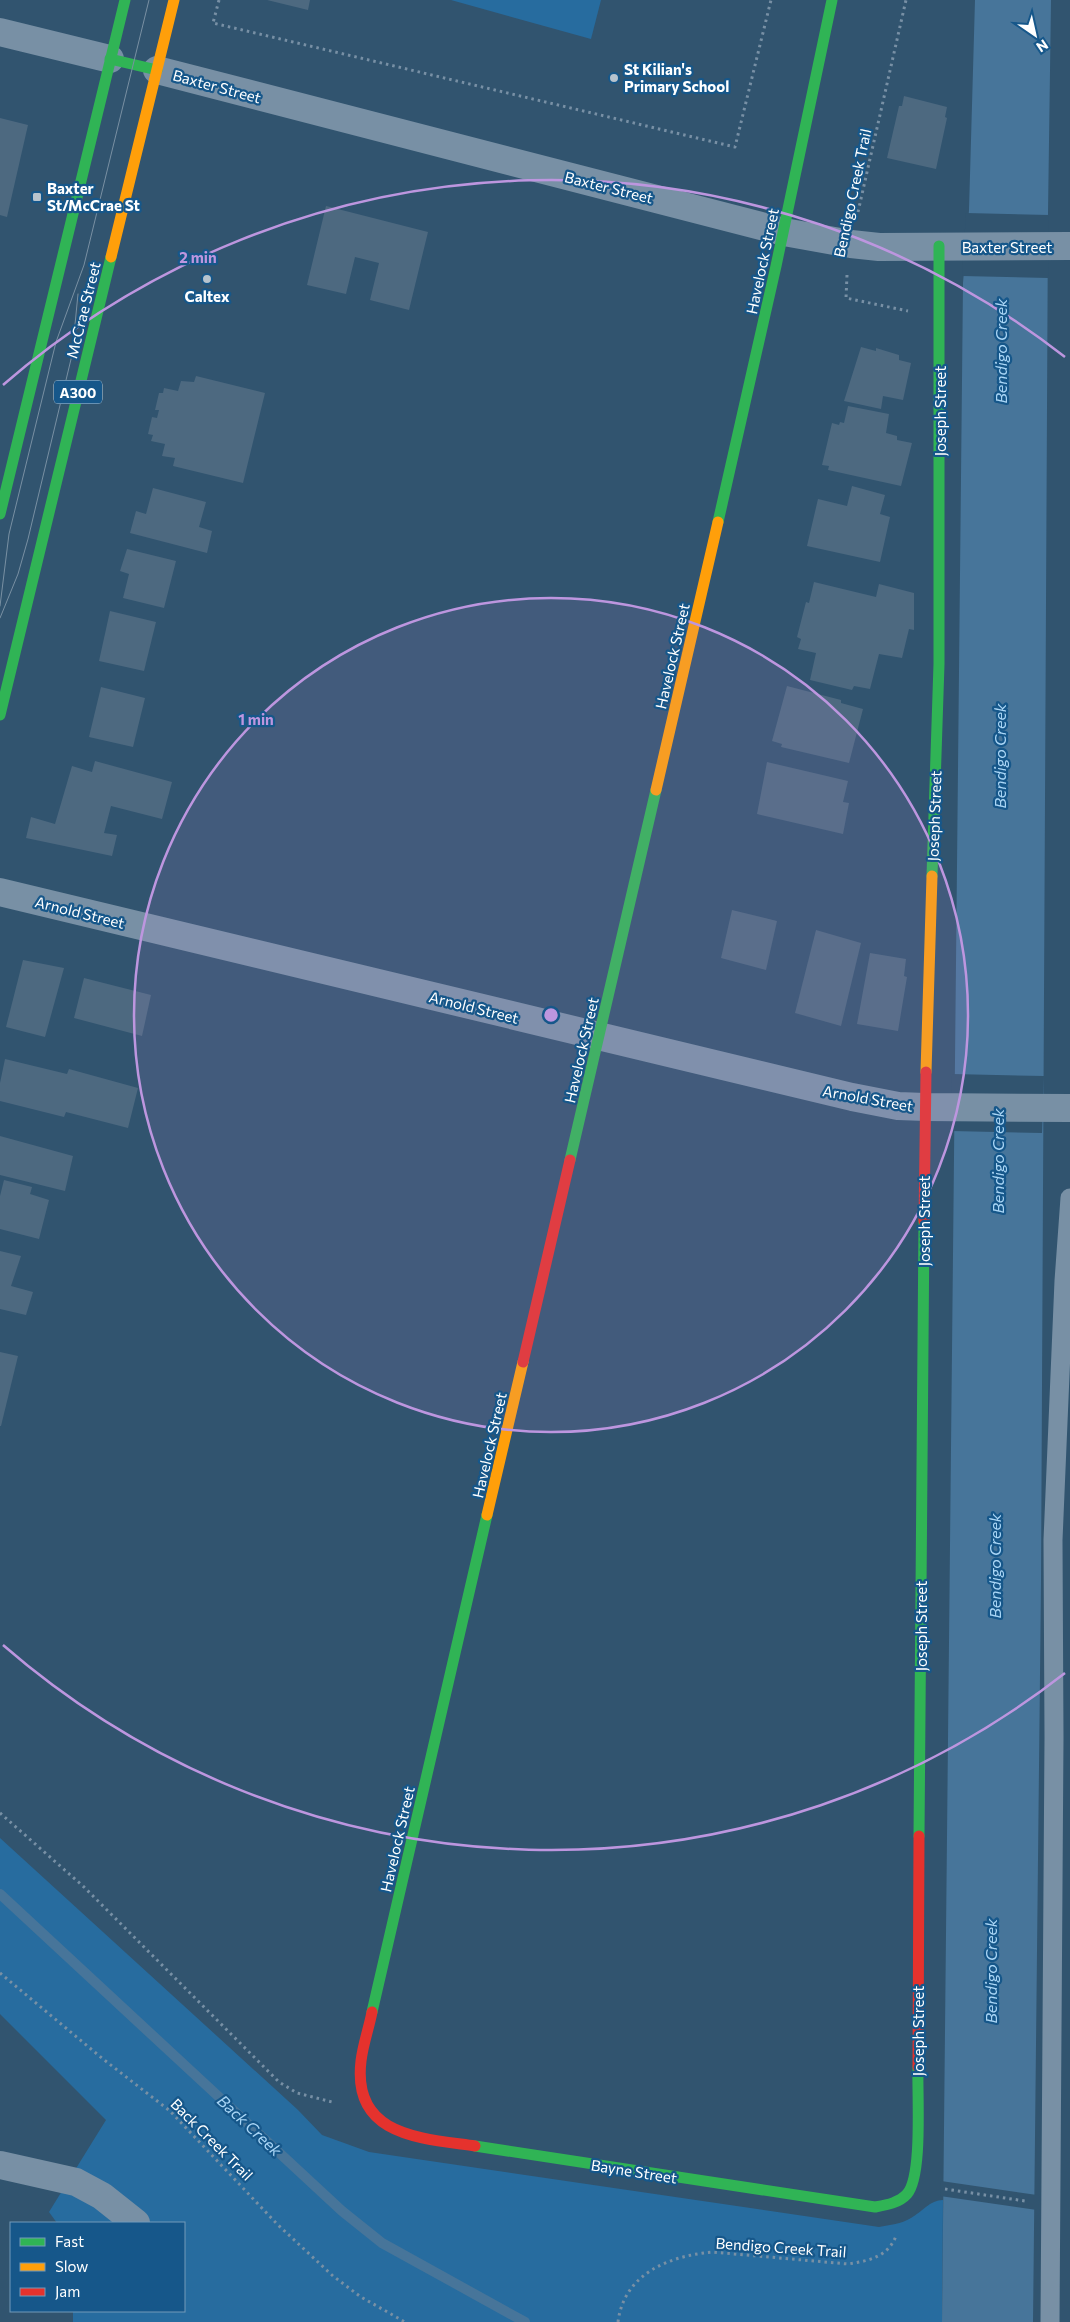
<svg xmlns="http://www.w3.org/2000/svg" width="1070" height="2322" font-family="Commissioner,sans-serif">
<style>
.green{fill:#276c9f}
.water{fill:#47759a}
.pier{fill:#31546f}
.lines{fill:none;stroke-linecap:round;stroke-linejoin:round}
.stream{stroke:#47759a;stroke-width:10}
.building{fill:#4d6980}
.path{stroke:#7890a5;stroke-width:3;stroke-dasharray:2.5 4;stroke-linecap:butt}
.lane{stroke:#7890a5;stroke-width:19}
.street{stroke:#7890a5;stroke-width:28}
.fast{stroke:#30b455;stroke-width:11}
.slow{stroke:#ff9f0a;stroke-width:11}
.jam{stroke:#e5322d;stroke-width:11}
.tram{stroke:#7990a3;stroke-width:1}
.ring{fill:none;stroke:#bd96df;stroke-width:2.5}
.poi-dot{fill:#b7c3cd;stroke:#16578a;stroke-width:2}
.labels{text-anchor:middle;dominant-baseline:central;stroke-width:4.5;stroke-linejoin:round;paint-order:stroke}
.shield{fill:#16578a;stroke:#b9cddc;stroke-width:1}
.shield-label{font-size:14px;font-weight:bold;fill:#fff}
.poi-label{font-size:15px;font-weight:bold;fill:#fff;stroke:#16578a;text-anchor:start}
.street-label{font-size:15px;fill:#fff;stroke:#16578a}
.water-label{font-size:16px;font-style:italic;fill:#aad6f6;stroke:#16578a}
.centre{fill:#bd96df;stroke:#16578a;stroke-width:2.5}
.ring-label{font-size:15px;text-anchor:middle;font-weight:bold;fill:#bd96df;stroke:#16578a;stroke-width:4.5;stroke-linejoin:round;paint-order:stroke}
</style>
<rect width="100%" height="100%" fill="#31546f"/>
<g class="green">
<path d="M451,0H601L591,39Z"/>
<path d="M0,1838L298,2110L322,2135L369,2152L879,2227C890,2225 901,2224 911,2218C922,2212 930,2200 943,2200L942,2322H73V2311H184V2223H57L49,2212L106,2120L0,2014Z"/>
</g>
<path class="water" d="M975,0H1051L1048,213L1041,1582L1033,2322H942L963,283L969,210Z"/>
<g class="pier">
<path d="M966,213L1049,215L1048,278L962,276Z"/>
<path d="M952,1074L1044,1076L1042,1133L951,1131Z"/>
<path d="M941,2181L1037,2195V2210L940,2196Z"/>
</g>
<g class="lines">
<path class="stream" d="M0,1894L342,2211L382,2243L525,2322"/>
</g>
<g class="building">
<path d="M267,0H310L308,10Z"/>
<path d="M904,96L947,107L945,117L947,118L936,169L887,158L899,106H902Z"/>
<path d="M0,118L28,125L7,217L0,215Z"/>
<path d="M326,206L428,232L409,310L370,300L379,263L355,257L346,294L307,285Z"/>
<path d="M861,347L876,351V348L899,355V360L911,363L903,400L883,396L881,409L844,401Z"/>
<path d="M196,376L265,393L243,483L173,466L175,458L162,456L165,444L151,441L153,435L148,434L152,417L157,418L159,410H155L159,393H163L164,388L178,391L181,381L194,382Z"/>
<path d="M848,406L889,414L886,433L897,436V440L912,443L901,486L828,470L829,466L822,465L832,423L839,425L840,422L844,423Z"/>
<path d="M852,486L885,495L880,514L890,517L880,562L807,546L818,499L847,506Z"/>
<path d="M153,488L206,502L199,527L212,531L207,553L130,533L136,511L146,514Z"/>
<path d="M127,549L176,561L164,608L123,598L129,574L120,571Z"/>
<path d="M814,582L876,597L879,584L914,593V630L909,629L902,658L879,654L870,689L854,686L852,690L810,680L816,653L798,649L801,639L797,637L806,602L809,603Z"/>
<path d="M110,611L156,622L144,671L99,661Z"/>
<path d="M787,686L841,700V703L863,709L849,763L781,747L782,744L772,741Z"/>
<path d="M101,687L145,698L133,747L89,737Z"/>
<path d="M95,761L172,782L162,819L111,806L104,833L117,835L112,856L26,838L31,817L55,824L72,766L92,772Z"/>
<path d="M767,762L848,781L843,802L849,803L843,834L757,814Z"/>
<path d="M732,910L777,921L766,970L721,958Z"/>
<path d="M816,930L861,943L841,1026L795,1013Z"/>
<path d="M870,953L906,959L904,976L907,977L898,1031L857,1024Z"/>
<path d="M23,960L64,968L45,1037L6,1027Z"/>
<path d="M84,978L151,995L142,1036L74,1018Z"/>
<path d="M5,1059L67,1074L69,1069L138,1088L128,1128L66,1112L64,1117L0,1101V1083Z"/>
<path d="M0,1136L73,1156L65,1191L0,1175Z"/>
<path d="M4,1180L32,1187L30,1194L49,1200L39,1239L0,1229V1196Z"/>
<path d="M0,1251L21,1256L11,1286L33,1292L26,1315L0,1309Z"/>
<path d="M0,1352L18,1356L1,1426H0Z"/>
</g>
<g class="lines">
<g class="path">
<path d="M219,0L213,23L735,147L771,0"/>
<path d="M858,212L906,0"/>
<path d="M847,275L846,298L908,311"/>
<path d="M0,1813L84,1887L279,2082L297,2093L332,2102"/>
<path d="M0,1973L103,2059L170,2111L277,2224L333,2276L361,2297L405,2322"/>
<path d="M945,2189L1025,2201"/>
<path d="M618,2322C624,2273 670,2256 712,2252L848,2264C868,2261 888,2257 896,2236"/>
</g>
<path class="lane" d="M1050,2322L1054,1738L1053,1540L1064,1281L1070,1198"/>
<g class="street">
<path d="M0,32L110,59"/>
<path d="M157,70L784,232L851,244L879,247L1070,246"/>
<path d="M0,892L852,1097L898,1106L925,1107L1070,1108"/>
<path d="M0,2165L76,2182L102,2196L136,2223"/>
</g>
<g class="fast">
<path d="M110,59L157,70"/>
<path d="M0,514L125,0"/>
<path d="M718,522L776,266L832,0"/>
<path d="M0,715L111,257"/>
<path d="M932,876L939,664V246"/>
<path d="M570,1160L656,790"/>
<path d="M919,1836L924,1221"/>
<path d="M372,2012L487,1515"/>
<path d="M475,2146L875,2207C886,2205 899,2203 907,2194C923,2176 917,2094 918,2067"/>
</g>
<g class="slow">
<path d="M111,257L174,0"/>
<path d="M656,790L718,522"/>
<path d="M926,1072L932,876"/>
<path d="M487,1515L523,1362"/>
</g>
<g class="jam">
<path d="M924,1221L926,1072"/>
<path d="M523,1362L570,1160"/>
<path d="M372,2012C369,2028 363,2044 361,2061C352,2136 420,2138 475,2146"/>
<path d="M918,2067L919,1836"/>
</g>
<g class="tram">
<path d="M0,606L9,534L56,342L84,265L149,0"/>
<path d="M0,618L18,574L28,539L72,355L78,294"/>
</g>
</g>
<circle cx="551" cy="1015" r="417" fill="#bd96df" fill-opacity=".12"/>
<g class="ring">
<circle cx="551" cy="1015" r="417"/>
<path d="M1065 1673A835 835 0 0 1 3 1645M3 385A835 835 0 0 1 1065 357"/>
</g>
<g class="poi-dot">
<circle cx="614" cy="78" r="5"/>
<rect x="32" y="192" width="10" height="10" rx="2.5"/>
<circle cx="207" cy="279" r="5"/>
</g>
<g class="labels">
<rect class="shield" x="54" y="380.5" width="48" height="23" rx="4"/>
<g class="shield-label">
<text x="78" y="392">A300</text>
</g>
<g class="poi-label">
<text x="624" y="69">St Kilian's<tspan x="624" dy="17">Primary School</tspan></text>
<text x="47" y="188">Baxter<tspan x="47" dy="17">St/McCrae St</tspan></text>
<text x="207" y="296" text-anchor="middle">Caltex</text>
</g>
<g class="street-label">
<text transform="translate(217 86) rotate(15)">Baxter Street</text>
<text transform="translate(609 187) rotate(14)">Baxter Street</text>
<text transform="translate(852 193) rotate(-78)">Bendigo Creek Trail</text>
<text x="1007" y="247">Baxter Street</text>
<text transform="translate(762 261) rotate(-78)">Havelock Street</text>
<text transform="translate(83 310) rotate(-76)">McCrae Street</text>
<text transform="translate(940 411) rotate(-90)">Joseph Street</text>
<text transform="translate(672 656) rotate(-77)">Havelock Street</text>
<text transform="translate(934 816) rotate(-88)">Joseph Street</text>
<text transform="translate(80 912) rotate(14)">Arnold Street</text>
<text transform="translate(474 1007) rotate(14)">Arnold Street</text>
<text transform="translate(581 1050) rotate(-77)">Havelock Street</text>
<text transform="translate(868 1098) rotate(10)">Arnold Street</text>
<text transform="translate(924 1221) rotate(-90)">Joseph Street</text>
<text transform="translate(489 1445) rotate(-77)">Havelock Street</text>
<text transform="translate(921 1626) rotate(-90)">Joseph Street</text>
<text transform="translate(397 1839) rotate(-77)">Havelock Street</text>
<text transform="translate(918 2031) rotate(-90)">Joseph Street</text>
<text transform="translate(212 2139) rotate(45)">Back Creek Trail</text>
<text transform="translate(634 2171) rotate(9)">Bayne Street</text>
<text transform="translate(781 2247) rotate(4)">Bendigo Creek Trail</text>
</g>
<g class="water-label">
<text transform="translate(1000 351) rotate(-90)">Bendigo Creek</text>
<text transform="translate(999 756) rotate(-90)">Bendigo Creek</text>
<text transform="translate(997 1161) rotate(-90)">Bendigo Creek</text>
<text transform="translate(994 1566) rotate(-90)">Bendigo Creek</text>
<text transform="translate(990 1971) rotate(-90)">Bendigo Creek</text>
<text transform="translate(250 2125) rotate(43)">Back Creek</text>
</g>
</g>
<circle cx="551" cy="1015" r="8" class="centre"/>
<g class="ring-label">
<text x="198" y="263">2 min</text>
<text x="256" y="725">1 min</text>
</g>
<rect x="10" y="2222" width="175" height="90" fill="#16578a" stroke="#739ab9"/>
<rect x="20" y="2238" width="25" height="8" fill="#30b455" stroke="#739ab9"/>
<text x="55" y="2247" font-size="15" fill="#ffffff">Fast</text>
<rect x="20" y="2263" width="25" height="8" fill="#ff9f0a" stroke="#739ab9"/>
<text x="55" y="2272" font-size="15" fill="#ffffff">Slow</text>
<rect x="20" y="2288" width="25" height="8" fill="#e5322d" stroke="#739ab9"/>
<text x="55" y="2297" font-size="15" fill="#ffffff">Jam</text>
<g transform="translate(1035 35) rotate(146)" stroke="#16578a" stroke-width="4" paint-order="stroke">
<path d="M0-4L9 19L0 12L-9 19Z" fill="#ffffff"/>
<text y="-8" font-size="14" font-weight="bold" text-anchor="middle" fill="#ffffff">N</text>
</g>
</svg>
